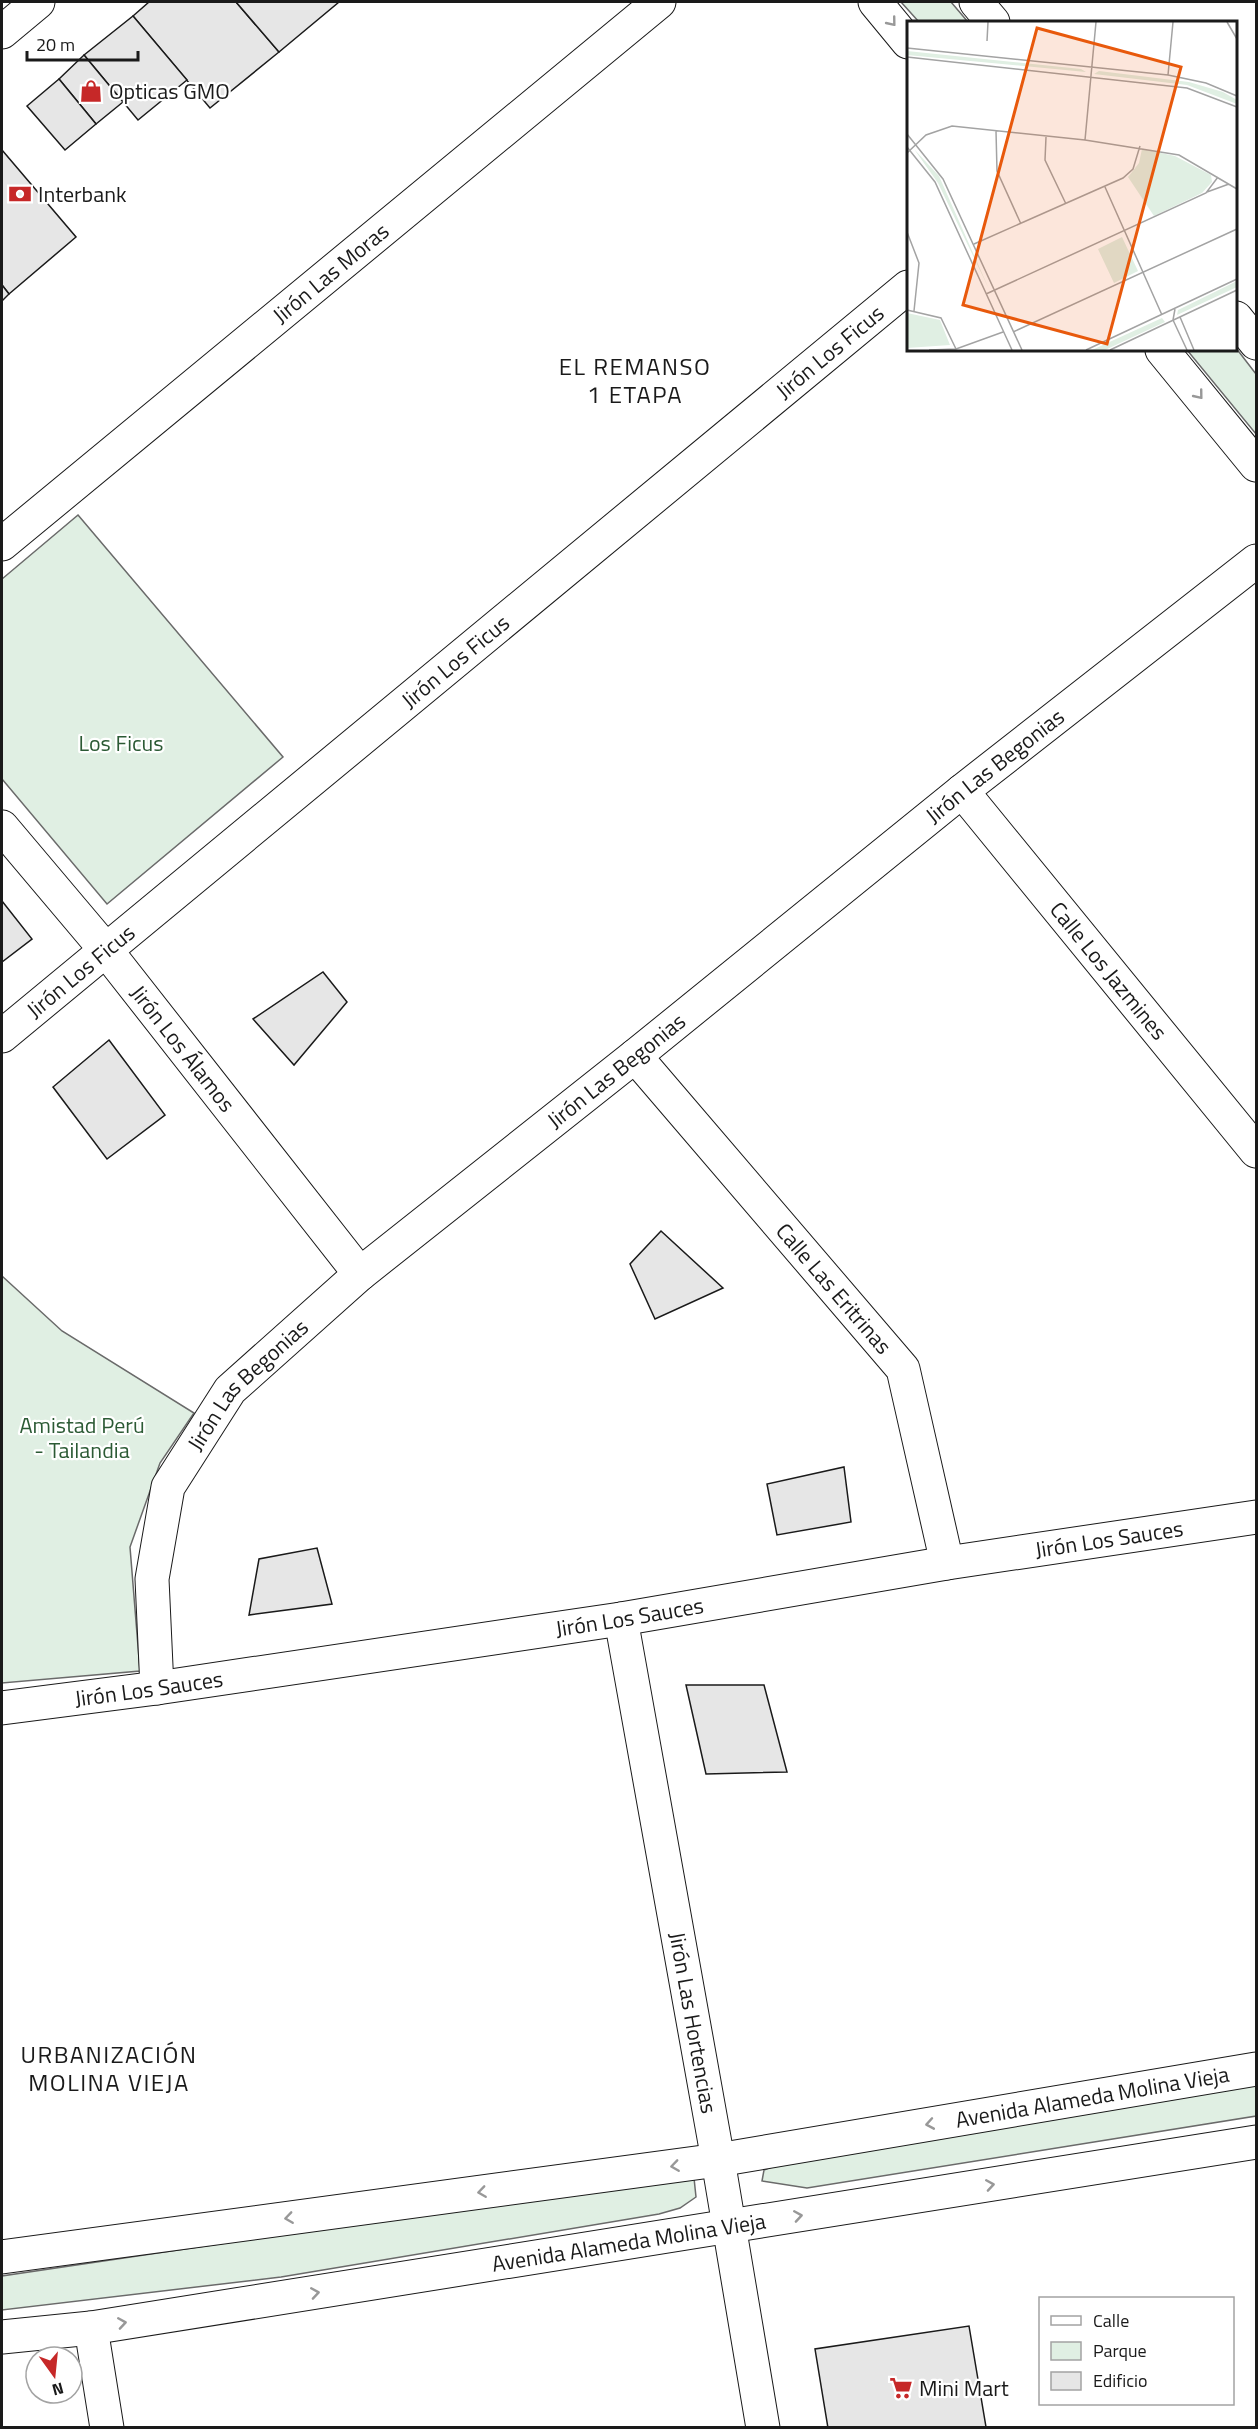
<svg xmlns="http://www.w3.org/2000/svg" width="1258" height="2429" font-family="'Titillium Web',sans-serif">
<style>
.green{fill:#e0efe3;stroke:#6a6a6a;stroke-width:1.5}
.building{fill:#e6e6e6;stroke:#1a1a1a;stroke-width:1.5}
.lines{fill:none;stroke-linecap:round;stroke-linejoin:round}
.street-casing{stroke:#1a1a1a;stroke-width:35}
.secondary-casing{stroke:#1a1a1a;stroke-width:35}
.street{stroke:#fff;stroke-width:33}
.secondary{stroke:#fff;stroke-width:33}
.oneway{stroke:#989898}
.labels{text-anchor:middle;dominant-baseline:central;stroke-width:4.5;stroke-linejoin:round;paint-order:stroke}
.poi-label{font-size:22px;fill:#1a1a1a;stroke:#fff;text-anchor:start}
.street-label{font-size:22px;fill:#1a1a1a;stroke:#fff}
.park-label{font-size:22px;fill:#2b5a34;stroke:#fff}
.neighbourhood-label{font-size:24px;letter-spacing:1.5px;fill:#1a1a1a;stroke:#fff}
.inset-road{fill:none;stroke:#a3a3a3;stroke-width:1.5}
.view{fill:#e8590c;fill-opacity:0.15;stroke:#e8590c;stroke-width:3}
.inset-edge{fill:none;stroke:#1a1a1a;stroke-width:3}
</style>
<rect width="100%" height="100%" fill="#fff"/>
<g class="green">
<path d="M901,2H951L968,22H919Z"/>
<path d="M1236,348L1256,374V434L1187,350Z"/>
<path d="M78,515L283,757L107,904L2,779V579Z"/>
<path d="M2,1276L62,1331L194,1413L160,1463L130,1547L140,1671L2,1683Z"/>
<path d="M1256,2083V2116L807,2188L762,2181L764,2170L787,2161Z"/>
<path d="M694,2178L696,2197L680,2208L659,2214L281,2277L2,2310V2276L659,2179Z"/>
</g>
<g class="building">
<path d="M149,2H236L279,52L210,108L133,16Z"/>
<path d="M236,2H339L279,52Z"/>
<path d="M133,16L187,80L138,120L84,55Z"/>
<path d="M84,55L123,102L96,124L59,79Z"/>
<path d="M59,79L96,124L65,150L27,106Z"/>
<path d="M2,150L76,237L9,294L2,285Z"/>
<path d="M2,285L9,294L2,301Z"/>
<path d="M2,901L32,939L2,962Z"/>
<path d="M323,972L347,1002L294,1065L253,1019Z"/>
<path d="M109,1040L165,1115L107,1159L53,1087Z"/>
<path d="M661,1231L723,1288L655,1319L630,1264Z"/>
<path d="M844,1467L851,1522L777,1535L767,1484Z"/>
<path d="M317,1548L332,1604L249,1615L259,1559Z"/>
<path d="M686,1685H764L787,1772L706,1774Z"/>
<path d="M969,2326L986,2427L828,2428L815,2349Z"/>
</g>
<g class="lines">
<g class="street-casing">
<g id="street">
<path id="s1" d="M2,544L659,2"/>
<path id="s2" d="M962,791L1256,1151"/>
<path id="s3" d="M2,827L105,949L360,1274"/>
<path id="s4" d="M2,1036L908,287"/>
<path id="s5" d="M635,1056L903,1369L947,1563"/>
<path id="s6" d="M621,1619L718,2160L763,2428"/>
<path id="s7" d="M157,1688L152,1579L168,1487L230,1390L360,1274L635,1056L962,791L1256,561"/>
<path id="s8" d="M2,1708L157,1688L621,1619L947,1563L1256,1517"/>
<path d="M91,2328L107,2428"/>
</g>
</g>
<g class="secondary-casing">
<g id="secondary">
<path d="M875,2L908,42"/>
<path d="M976,2L993,22"/>
<path d="M2,32L38,2"/>
<path d="M1236,318L1256,343"/>
<path d="M1162,350L1256,465"/>
<path id="s9" d="M2,2257L718,2160L1256,2069"/>
<path id="s10" d="M2,2337L91,2328L1256,2142"/>
</g>
</g>
<use href="#street" class="street"/>
<use href="#secondary" class="secondary"/>
</g>
<defs><path id="oneway-chevron" d="M-2-3.5L2.5 0L-2 3.5" fill="none" stroke-width="1.6" stroke-linecap="round" stroke-linejoin="round" transform="scale(1.5)"/></defs>
<g class="oneway">
<use href="#oneway-chevron" transform="translate(892 22) rotate(51)"/>
<use href="#oneway-chevron" transform="translate(1199 395) rotate(51)"/>
<use href="#oneway-chevron" transform="translate(930 2124) rotate(170)"/>
<use href="#oneway-chevron" transform="translate(675 2166) rotate(172)"/>
<use href="#oneway-chevron" transform="translate(990 2185) rotate(-9)"/>
<use href="#oneway-chevron" transform="translate(482 2192) rotate(172)"/>
<use href="#oneway-chevron" transform="translate(798 2216) rotate(-9)"/>
<use href="#oneway-chevron" transform="translate(289 2218) rotate(172)"/>
<use href="#oneway-chevron" transform="translate(315 2293) rotate(-9)"/>
<use href="#oneway-chevron" transform="translate(122 2323) rotate(-9)"/>
</g>
<defs>
<g id="shop-bare" transform="scale(1.8)"><path d="M-5-2.5h2.3a2.7 3.5 0 0 1 5.4 0H5L5.5 6h-11ZM-1.5-2.5h3a1.5 2.3 0 0 0-3 0Z" fill="#c62828" stroke="#fff" stroke-width="2.5" paint-order="stroke"/></g>
<g id="bank-bare" transform="scale(1.8)"><path d="M-6-4H6V4H-6ZM0-2.3a2.3 2.3 0 1 0 0 4.6a2.3 2.3 0 1 0 0-4.6Z" fill="#c62828" stroke="#fff" stroke-width="2.5" paint-order="stroke"/></g>
<g id="supermarket-bare" transform="scale(1.8)"><path d="M-6-5.5h2.5l.6 2H6L4.5 2H-2.5L-4.4-4H-6ZM-1.5 3.2a1.3 1.3 0 1 0 .1 0ZM3 3.2a1.3 1.3 0 1 0 .1 0Z" fill="#c62828" stroke="#fff" stroke-width="2.5" paint-order="stroke"/></g>
</defs>
<g fill-rule="evenodd">
<use href="#shop-bare" x="91" y="91"/>
<use href="#bank-bare" x="20" y="194"/>
<use href="#supermarket-bare" x="901" y="2388"/>
</g>
<g class="labels">
<g class="poi-label">
<text x="109" y="91">Opticas GMO</text>
<text x="38" y="194">Interbank</text>
<text x="919" y="2388">Mini Mart</text>
</g>
<g class="street-label">
<text stroke="none"><textPath href="#s1" startOffset="426">Jirón Las Moras</textPath></text>
<text stroke="none"><textPath href="#s4" startOffset="1074">Jirón Los Ficus</textPath></text>
<text stroke="none"><textPath href="#s4" startOffset="588">Jirón Los Ficus</textPath></text>
<text stroke="none"><textPath href="#s7" startOffset="1305">Jirón Las Begonias</textPath></text>
<text stroke="none"><textPath href="#s4" startOffset="102">Jirón Los Ficus</textPath></text>
<text stroke="none"><textPath href="#s2" startOffset="232">Calle Los Jazmines</textPath></text>
<text stroke="none"><textPath href="#s3" startOffset="286">Jirón Los Álamos</textPath></text>
<text stroke="none"><textPath href="#s7" startOffset="819">Jirón Las Begonias</textPath></text>
<text stroke="none"><textPath href="#s5" startOffset="306">Calle Las Eritrinas</textPath></text>
<text stroke="none"><textPath href="#s7" startOffset="333">Jirón Las Begonias</textPath></text>
<text stroke="none"><textPath href="#s8" startOffset="1120">Jirón Los Sauces</textPath></text>
<text stroke="none"><textPath href="#s8" startOffset="634">Jirón Los Sauces</textPath></text>
<text stroke="none"><textPath href="#s8" startOffset="148">Jirón Los Sauces</textPath></text>
<text stroke="none"><textPath href="#s6" startOffset="410">Jirón Las Hortencias</textPath></text>
<text stroke="none"><textPath href="#s9" startOffset="1102">Avenida Alameda Molina Vieja</textPath></text>
<text stroke="none"><textPath href="#s10" startOffset="634">Avenida Alameda Molina Vieja</textPath></text>
</g>
<g class="park-label">
<text x="121" y="743">Los Ficus</text>
<text x="82" y="1425">Amistad Perú<tspan x="82" dy="25">- Tailandia</tspan></text>
</g>
<g class="neighbourhood-label">
<text x="635" y="366">EL REMANSO<tspan x="635" dy="28">1 ETAPA</tspan></text>
<text x="109" y="2054">URBANIZACIÓN<tspan x="109" dy="28">MOLINA VIEJA</tspan></text>
</g>
</g>
<g transform="translate(907 21)">
<rect width="330" height="330" fill="#fff"/>
<path d="M0,30L174,48L179,51L0,34ZM192,50L282,61L316,71L330,79V83L280,64L187,53ZM7,128L32,155L82,268L31,162ZM235,128L268,135L304,154L305,161L295,172L247,195L221,156L232,142ZM215,216L231,250L207,262L191,228ZM330,260V266L270,294L271,289ZM0,292L33,299L43,324L0,327ZM255,297L258,301L198,329H185Z" fill="#e0efe3"/>
<path class="inset-road" d="M320,1L330,18M80,20L81,1M0,27L261,54L299,62L330,75M0,36L280,67L330,86M261,54L266,1M89,110L90,150L114,203M0,113L36,158L115,329M139,116L138,139L159,183M178,119L189,1M0,126L28,161L105,329M0,132L19,114L45,105L178,119L272,134L330,168M198,166L255,294M300,171L322,163M0,211L12,242L7,290M67,223L216,157L226,148L233,125M79,273L299,172L311,156M268,288L266,299L280,329M0,289L34,297L49,328M273,296L287,329M106,311L330,208M22,329L49,328L96,311M179,329L330,258M203,329L330,269"/>
<path class="view" d="M130,7L274,46L200,323L56,284Z"/>
<rect width="330" height="330" class="inset-edge"/>
</g>
<rect width="1258" height="2429" fill="none" stroke="#1a1a1a" stroke-width="6"/>
<rect x="1039" y="2297" width="195" height="108" fill="#ffffff" stroke="#a3a3a3" stroke-width="1.5"/>
<rect x="1051" y="2316" width="30" height="9" fill="#ffffff" stroke="#a3a3a3" stroke-width="1.5"/>
<text x="1093" y="2327" font-size="18" fill="#1a1a1a">Calle</text>
<rect x="1051" y="2342" width="30" height="18" fill="#e0efe3" stroke="#a3a3a3" stroke-width="1.5"/>
<text x="1093" y="2357" font-size="18" fill="#1a1a1a">Parque</text>
<rect x="1051" y="2372" width="30" height="18" fill="#e6e6e6" stroke="#a3a3a3" stroke-width="1.5"/>
<text x="1093" y="2387" font-size="18" fill="#1a1a1a">Edificio</text>
<g transform="translate(54 2375) rotate(165)"><circle r="28" fill="#ffffff" stroke="#a3a3a3" stroke-width="1.5"/>
<path d="M0-4.5L10 22L0 15L-10 22Z" fill="#c62828"/>
<text y="-9" font-size="16" font-weight="bold" text-anchor="middle" fill="#1a1a1a">N</text>
</g>
<path d="M27 51v9h111v-9" fill="none" stroke="#1a1a1a" stroke-width="3"/>
<text x="36" y="51" font-size="18" fill="#1a1a1a" stroke="#ffffff" stroke-width="4.5" paint-order="stroke">20 m</text>
</svg>
